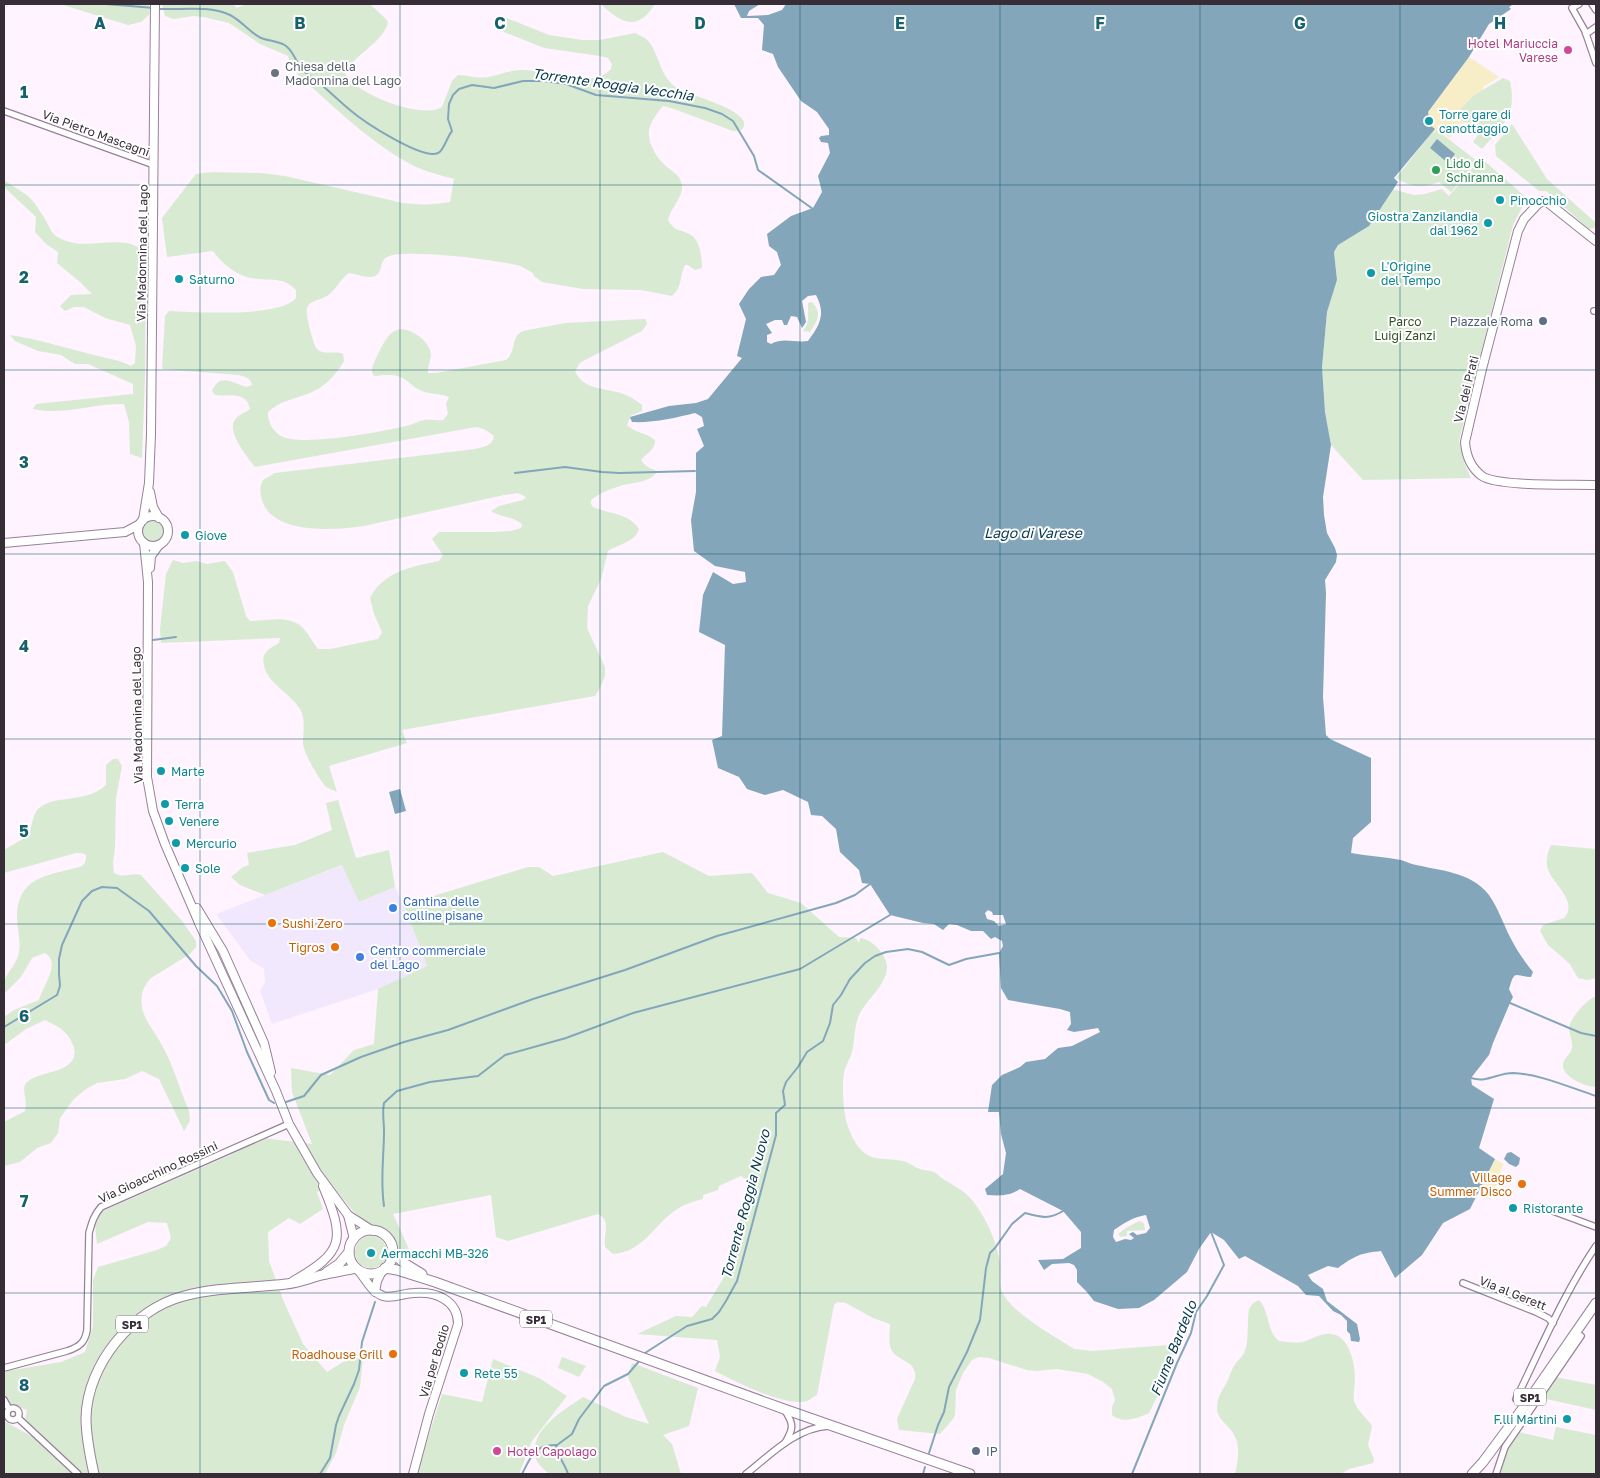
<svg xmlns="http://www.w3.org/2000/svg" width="1600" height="1478" font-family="'Golos Text',sans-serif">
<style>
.commercial{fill:#f2e8fd}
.green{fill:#d9ead3}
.sand{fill:#f7eec8}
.water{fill:#83a6ba;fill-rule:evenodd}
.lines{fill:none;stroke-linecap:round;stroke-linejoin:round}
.stream{stroke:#83a6ba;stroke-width:2}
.street-casing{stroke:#988198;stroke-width:8}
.secondary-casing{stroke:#988198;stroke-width:10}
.primary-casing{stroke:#988198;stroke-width:11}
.street{stroke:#fff;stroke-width:5.5}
.secondary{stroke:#fff;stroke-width:8}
.primary{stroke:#fff;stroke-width:9}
.grid{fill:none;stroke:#16616e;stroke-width:1;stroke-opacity:0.55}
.hotel-dot{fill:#d1479c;stroke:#fff;stroke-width:2}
.worship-dot{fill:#6b7280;stroke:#fff;stroke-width:2}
.culture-dot{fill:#0f9aa8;stroke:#fff;stroke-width:2}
.leisure-dot{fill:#2e9e5b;stroke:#fff;stroke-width:2}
.service-dot{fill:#5c6f8a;stroke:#fff;stroke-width:2}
.shop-dot{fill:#3f7fe0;stroke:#fff;stroke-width:2}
.food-dot{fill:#e8710a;stroke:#fff;stroke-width:2}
.labels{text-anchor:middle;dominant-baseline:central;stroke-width:4;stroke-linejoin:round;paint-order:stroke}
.shield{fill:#fff;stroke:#736c73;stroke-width:1}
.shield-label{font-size:11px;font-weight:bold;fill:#372d37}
.hotel-label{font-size:12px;fill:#b23c85;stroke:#fff;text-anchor:end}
.worship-label{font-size:12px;fill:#5b616d;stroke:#fff;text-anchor:start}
.culture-label{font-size:12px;fill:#0d838f;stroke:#fff;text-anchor:start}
.street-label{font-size:12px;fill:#372d37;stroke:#fff}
.leisure-label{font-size:12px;fill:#27864d;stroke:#fff;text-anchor:start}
.park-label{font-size:12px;fill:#315024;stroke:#fff}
.service-label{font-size:12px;fill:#4e5e75;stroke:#fff;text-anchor:end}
.shop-label{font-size:12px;fill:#366cbe;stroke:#fff;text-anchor:start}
.food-label{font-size:12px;fill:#c56008;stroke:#fff;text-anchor:end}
.water-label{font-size:14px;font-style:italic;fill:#06384e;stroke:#fff}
.grid-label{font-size:16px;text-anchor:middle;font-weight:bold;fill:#16616e;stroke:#fff;stroke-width:4;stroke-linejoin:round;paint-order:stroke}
</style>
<rect width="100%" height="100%" fill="#fef3fe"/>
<path class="commercial" d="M343,865L359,902L395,887L404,905L427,966L378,989L272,1024L260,991L265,982L264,969L250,960L216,914Z"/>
<g class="green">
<path d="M60,4H148L150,8L149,15L141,22L128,25Z"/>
<path d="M162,4H233L237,8L246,4H370L387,20L388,23C382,44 355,53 345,73C354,94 423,120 442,107L452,81L458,75C468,75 477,79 488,77C500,75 510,70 522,70C547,69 591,91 611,69L612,64L608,58L600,56L544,48L504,32L498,26L499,19L507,18L549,35L582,40H600L635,33L645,38L650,43C662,62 659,77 681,91C692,95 754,112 743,128C741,132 737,131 733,131L674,109L663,106C657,113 651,121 649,130C647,143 658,160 667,167C674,173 680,175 682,185C684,196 670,209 668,220C677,234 680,228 691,235C700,240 702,258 702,268L695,270L688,265H685C679,277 683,286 672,296L641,290L583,289L542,282L534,276L533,273C529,271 525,268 520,266C501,260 402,248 387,257C379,261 383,273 375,276C368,279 357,274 349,273C340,279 336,290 327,296C321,300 310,300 307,308C305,312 313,345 317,349C324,356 335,350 343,354L344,361C338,372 326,386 314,391C298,399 282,399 268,412C267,422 274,433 283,437C305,446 381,432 406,426C412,425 418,421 424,420C430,419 437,421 443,420L448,414L446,404L449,397C441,393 431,395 422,391C416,389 411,384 406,380C396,373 385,375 374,376L372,372C372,365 375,361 378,354C388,333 397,320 420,337C425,341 430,347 431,354C431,359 428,365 428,373H436L506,360C517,351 510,337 523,331L565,323L644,319L646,320L647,324L642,331L585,360L580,363L575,371C583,390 604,388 621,393C629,396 636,400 642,405V411L630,416L631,418L629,420L627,425C635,433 647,433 655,440C655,450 647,453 641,460C647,470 653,467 657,472C650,483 632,482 620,486C610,489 600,493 591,500V504L593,507C609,514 629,513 639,529C635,542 619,544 608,551L601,579L588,606L587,628L605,667V676L600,688L595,696L402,730L407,743L329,766L337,792C334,790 329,789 326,787C320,781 303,752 303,743C303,732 306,719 300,709C291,694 266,682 264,665C261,652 269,649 279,643L280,638L161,643L160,629L166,574L173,560L183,563L196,561L207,564L225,561L233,572L246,616L250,621C268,621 290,614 304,629C309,635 313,643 318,649H330L378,639L382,632L374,614L370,598C384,571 411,567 439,561L443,555L432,539L439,532H494L511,531L521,528L522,524C513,516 501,518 491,511L499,506L523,500L526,497L518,493L504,495L364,526C337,530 276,535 263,503C260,495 259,487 263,480L275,473L475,449C483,447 493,446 494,436L484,429L476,427L255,467C248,458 228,434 234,421C237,415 245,413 250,409C246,390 228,397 215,395L212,391C220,373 231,382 246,387L252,385C251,378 244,376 238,375L162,369L165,316L169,311C195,312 280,318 296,298V290C283,277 275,281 259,279C239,278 224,266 213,251L167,257L162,218L196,174L212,172L261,173L285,176L403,203C419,205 434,205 450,202L454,179C440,175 427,172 414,166C370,143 336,108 299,76L290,64L288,56L260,44L229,23L204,17L193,16L174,19L165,16Z"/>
<path d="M601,4H655C637,32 622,24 601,4Z"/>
<path d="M1503,78L1510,81C1517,116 1504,124 1482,149L1473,142L1478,135L1466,122L1464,123L1455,114L1474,95Z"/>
<path d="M1512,124L1547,179L1596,223L1594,228L1589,229L1546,191H1539L1496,156L1495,145Z"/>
<path d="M1434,130L1438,131L1477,161L1451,192L1439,182C1422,189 1411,187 1396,178Z"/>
<path d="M1481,158L1527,198L1513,225L1459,441L1465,465L1471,478L1363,480L1331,445L1325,412L1322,367L1327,312L1337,280L1334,252L1338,245L1352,235L1392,189L1414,195L1425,194L1442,189L1449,196Z"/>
<path d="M4,180C13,187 23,191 32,200C37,206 41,213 45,219C50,227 50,234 61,239C81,249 104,240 125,243C132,243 140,249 146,251L145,378L142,458L130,454L129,422L124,404C94,403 63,416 33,409L36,404L133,394V384L88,364H75L61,355L38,351L15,341L10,335C38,339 66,348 94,355C108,359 118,359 131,366L135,363L136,346L130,325L105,318L84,307H74L65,311L60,306L71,295L92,294L80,282L57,263L58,252L46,244L35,232L36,217L4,187Z"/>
<path d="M812,302C823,314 817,321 810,332L803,331C810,323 808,314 808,303Z"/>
<circle cx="153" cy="531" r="10"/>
<path d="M113,759H118L122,766L116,798L115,847L113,863L114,873C123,879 132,872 141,875L182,921L196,941V947L190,954L151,978C143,986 140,996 142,1007C145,1023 157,1034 164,1049C174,1068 180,1090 189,1111L190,1121L184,1131L159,1079L142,1071L125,1079L97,1083L86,1089L74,1099L60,1118L58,1133L51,1143L37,1148L20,1162L4,1166V1122L25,1111C28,1102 22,1090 25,1085C33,1069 84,1076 73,1045C68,1031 57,1026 45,1020L26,1029L4,1045V1017L14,1010L39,1000C42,987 62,963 45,953L32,958L21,977L4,994C4,989 3,982 5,979C10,969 17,963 19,952C21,940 17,929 17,917C18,874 51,876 82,866C86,863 86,860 86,855L82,853H76L4,873V850L28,836C32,828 32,816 38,809C54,794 86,804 106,785V765Z"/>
<path d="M338,800L356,858L389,850L395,887L359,902L342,865L265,895L240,885L231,877L243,867L249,865L247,853L295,845L332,830L326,803Z"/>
<path d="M1551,845L1596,849V978L1587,980L1578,978L1570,964L1548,945L1540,931L1543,925L1564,918C1578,903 1556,886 1549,872C1545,864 1547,853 1551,845Z"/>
<path d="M663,852L709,876L752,873L768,893L801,903L839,937L856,938L859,943L860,938C872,939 886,954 887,966C888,983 866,1000 859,1015C854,1026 855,1040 852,1052C850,1059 845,1066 844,1073C842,1086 843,1102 845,1115C847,1127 855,1147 866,1154C876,1161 891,1158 903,1161C910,1163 914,1167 920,1169C925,1171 930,1170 934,1172C938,1174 940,1177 943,1179C951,1184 959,1188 966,1194C982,1208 998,1242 1000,1264C1001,1274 998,1285 1003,1294C1015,1315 1054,1336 1074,1349L1092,1351L1168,1345L1173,1347L1174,1350L1159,1393L1149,1413C1139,1418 1122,1424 1112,1415V1407L1115,1400L1112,1389L1103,1382L1088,1374L1057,1369L1037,1371L1027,1370L989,1358L979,1357L972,1360L963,1373L956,1390L955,1415L953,1419L940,1434L899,1430L897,1419L915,1379C918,1360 897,1362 891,1349C888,1341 890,1332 890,1324L873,1318L846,1303L837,1302L834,1305L817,1395C814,1396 810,1400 807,1401C784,1407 736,1382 715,1371L720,1357L717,1340L637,1334L676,1316L692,1317L702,1306L706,1307L724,1277L740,1221L742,1208L749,1193L750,1182L741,1176L719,1186L718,1190L703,1195V1199C694,1201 685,1204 677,1209C654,1224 644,1252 613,1254L605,1247C603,1235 612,1221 598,1214L508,1241L496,1237L491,1195L393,1214L412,1256L405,1258L390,1236L382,1230L370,1226L353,1211L331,1184L317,1192L323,1209L300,1224L289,1218L268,1232L269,1261L284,1302L303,1344L327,1372L343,1362L363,1357L360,1387L344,1425L336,1453L325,1474H4V1421L33,1437L42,1435L25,1420L27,1410L10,1404L4,1393V1374L7,1371L61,1362L85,1352L93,1326V1280L98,1267L157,1250L166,1246L171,1238L167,1223L148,1222L97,1244L95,1225L101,1212L228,1156L263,1138L312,1144L292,1092L291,1068L330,1075L354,1050L374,1044L378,989L427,966L404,905L528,867H539L553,876Z"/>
<path d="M1596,996V1087C1586,1087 1562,1077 1563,1065C1563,1058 1571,1054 1572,1048C1573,1041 1569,1035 1569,1028C1570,1018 1587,999 1596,996Z"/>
<path d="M1139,1221L1144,1223L1145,1230L1127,1231V1236L1121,1237L1118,1234L1126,1228Z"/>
<circle cx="371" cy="1252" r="16"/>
<path d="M1259,1300C1270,1311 1266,1331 1279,1341C1288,1342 1297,1344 1306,1341C1315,1338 1321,1333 1331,1334C1349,1335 1355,1363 1355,1378C1355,1385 1353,1393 1354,1401C1357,1411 1367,1418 1372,1426L1368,1445L1374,1459L1373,1463L1349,1469L1341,1474H1235C1238,1462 1241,1445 1233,1433C1228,1424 1217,1420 1217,1408C1217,1396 1223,1390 1228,1380C1230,1375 1232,1368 1236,1363C1239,1359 1243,1356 1245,1351C1249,1341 1247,1321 1249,1309L1253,1303Z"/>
<path d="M562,1357L586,1366L579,1377L558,1368Z"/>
<path d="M493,1359L539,1378L567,1396L532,1441L519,1474H418L421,1460L442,1394L482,1402Z"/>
<path d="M632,1363L698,1388L689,1426L663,1435L672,1444L681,1474H549C545,1470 538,1465 536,1459C528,1430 563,1411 583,1397L626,1417L649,1424L628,1377Z"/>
<path d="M1555,1377L1596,1385V1410L1542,1398Z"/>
<path d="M1556,1427L1596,1435V1474H1499L1507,1451L1519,1432L1553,1440Z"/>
</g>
<g class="sand">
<path d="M1469,57L1499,77L1483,87V90L1474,95L1456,114L1463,123L1461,125L1459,124L1451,132L1452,136L1450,138L1438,130L1434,133L1433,132L1435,129L1430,125L1432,124V121L1428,112Z"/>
<path d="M1495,1159L1504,1164L1500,1172L1502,1173L1490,1200L1478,1194Z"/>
</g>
<g class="water">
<path d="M734,4H760L749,11L747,16L768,15L782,10L786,4H1511L1512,5L1509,7L1511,9L1489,24L1469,57L1428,112L1429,117L1426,119L1424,123L1430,125L1435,129L1394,178L1398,182L1369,226L1338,245L1334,252L1337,280L1327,312L1322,367L1325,412L1331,445L1323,497L1324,515L1327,533L1335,548L1337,555L1336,562L1325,580L1326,593L1323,697L1326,735L1330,739L1371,758V822L1353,838L1351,853C1368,856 1385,857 1401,860C1405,861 1408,863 1412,864C1440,871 1470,871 1489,895C1498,908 1503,923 1510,937C1516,949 1524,961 1533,972L1531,977C1514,976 1515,969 1509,989L1513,997L1510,1003L1493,1043L1489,1055L1471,1078L1472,1085L1494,1099L1479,1148L1495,1159L1470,1209L1443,1223L1422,1255L1395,1278L1381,1251C1361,1253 1354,1256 1338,1268L1328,1266L1308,1275L1312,1281L1323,1289L1327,1301L1357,1324L1360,1339L1359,1342L1351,1341L1350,1334L1347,1331V1321L1341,1315L1333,1311L1319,1296L1306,1295L1298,1286L1245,1256L1239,1259L1224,1240L1211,1232L1199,1249L1187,1272L1154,1300L1139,1308L1118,1309L1094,1301L1086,1291L1077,1282V1270L1074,1265L1069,1263L1052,1264L1044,1270L1038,1260L1063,1259L1081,1248V1232L1063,1211L1020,1189C1010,1196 1000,1196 987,1195L985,1189L1003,1174L1006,1153L1001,1134L999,1112H988L992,1085L1002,1075L1020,1067L1026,1062L1045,1059L1058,1048L1072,1046L1100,1032L1098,1028L1074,1032L1067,1030L1071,1024L1070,1012L1060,1009L1008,1000L1001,988L999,953L1003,946L1002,941L995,937L991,939L983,931H971L957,925L949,924L943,930L934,924L923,923L890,915L870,884L862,883L859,870L840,852L836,829L822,816L811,815L808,802L783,790L765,795L747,789L739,777L718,768L712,740L722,736L725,645L699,632L703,595L713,572L733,584L746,582L745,572L715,566L694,551L691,520L696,492V453L704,446L697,429L704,426L702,417L695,413C675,418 653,423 632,422L630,417L669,406L696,403L708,399L742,358L737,356L746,319L739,304L749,289L761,277L774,275L781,265L777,252L769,246L767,234L791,216L813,208L822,192L818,176L830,153L828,143L821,142L819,138L821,136L829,135V129L817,112L801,101L778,67L773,54L762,50L764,25L758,18H741ZM816,295C826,314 820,325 808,341C795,343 783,337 771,344L767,342V335L772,333L766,324L775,320H782L784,325H787L791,316L797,317L802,328L806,322L802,301L808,296ZM988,910L992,912L993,915H1003L1006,924L999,926L994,921L987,919L985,913ZM1146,1215L1150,1228L1146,1233L1137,1235L1133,1232L1129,1234L1134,1238L1131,1240L1125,1239L1116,1242L1113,1237L1114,1230C1124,1223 1133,1217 1146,1215Z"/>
<path d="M1437,139L1455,154L1448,163L1430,148Z"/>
<path d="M400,789L406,811L395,814L389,792Z"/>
<path d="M1511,1152L1520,1158L1519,1164L1516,1167L1509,1164L1504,1159L1507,1153Z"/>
</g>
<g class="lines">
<g class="stream">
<path d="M106,4L154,8"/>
<path d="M158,9C182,10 208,5 230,15C242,21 250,33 261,38C269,41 279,41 286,46C295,53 296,64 304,71C307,75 312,77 316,80C328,90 339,101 350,110C364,122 422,160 438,153C443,152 447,137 452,131L448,119L449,104L453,95L459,89L472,85L494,88L523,81H544L566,84L596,95L669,101L705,108L722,114L733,121L754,156L758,170L813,209"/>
<path d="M515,473L565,467L602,472L619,473L695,471"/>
<path d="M153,640L176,637"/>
<path d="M1510,1003L1581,1033L1596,1036"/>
<path d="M4,1027L57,995L60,986L59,974V959L62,945L82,901L92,891L102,887L117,888L149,911L196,966L217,986L232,1011L247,1052L269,1100L274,1103"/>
<path d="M1471,1078C1488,1083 1497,1073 1513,1073C1540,1074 1571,1088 1596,1096"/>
<path d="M286,1102L304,1096L321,1075L361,1057L404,1042L448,1030L533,999L625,970L717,936L836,903L855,895L870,884"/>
<path d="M384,1206C380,1180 384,1156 384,1131C384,1121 382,1113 384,1103L397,1091L430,1082L478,1076L505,1055L566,1038L633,1013L800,969L890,915"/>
<path d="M643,1355L645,1353L687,1326L712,1319L719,1312L726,1301L737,1281L776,1135V1113L785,1105L783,1091L786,1082L798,1067L807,1052L823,1041L830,1023L833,1005L841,995L850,979L865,963L875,956L886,952L908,949L922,952L949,965L966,959L999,953"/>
<path d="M929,1453L938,1425L944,1412L949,1387L967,1352L980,1320L986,1268L990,1253L995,1248L1012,1224L1025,1213C1040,1217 1049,1220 1063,1211"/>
<path d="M320,1474L330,1458L336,1425L339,1416L354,1384L359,1370L362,1342L375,1302"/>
<path d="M522,1474C531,1457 534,1444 557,1445"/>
<path d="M568,1474C565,1464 558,1457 556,1447L557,1445L572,1434L579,1419L604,1386L628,1374L641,1359"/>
<path d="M923,1474L925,1467"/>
<path d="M1132,1474L1177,1363L1191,1333L1196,1312L1207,1296L1224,1265L1211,1232"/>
</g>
<g class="street-casing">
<g id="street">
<path d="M1579,4L1572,8L1585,31L1596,63"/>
<path d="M1592,4L1596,10"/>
<path d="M1586,34L1596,27"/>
<path d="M4,111L154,165"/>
<path d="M1594,311H1596"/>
<path d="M1542,1207L1596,1227"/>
<path d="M1463,1283L1536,1312L1548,1318L1553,1323"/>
<path d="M4,1368L67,1351C79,1347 85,1343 87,1330L89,1233C92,1222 94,1215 101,1207L289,1124"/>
<path d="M4,1400L9,1409"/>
<path d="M1526,1404L1516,1399C1541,1348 1564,1293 1596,1246"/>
<circle cx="13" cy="1414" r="6"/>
<path d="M784,1409C794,1424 794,1428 785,1443"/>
<path d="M18,1418L78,1474"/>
<path d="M746,1474C770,1455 796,1428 828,1426"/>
<path d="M1496,1474L1505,1447L1581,1336"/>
</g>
</g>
<g class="secondary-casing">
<g id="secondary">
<path d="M1596,241L1547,202L1543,201L1538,204L1524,219L1518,231L1482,369L1465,442C1466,455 1471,468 1482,476C1498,487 1573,484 1596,485"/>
<path d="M150,492L153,507L159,518"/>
<circle cx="153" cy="531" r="15"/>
<path d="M143,520L149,483L151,434L155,4"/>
<path d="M4,543L125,532L140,524"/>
<path d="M144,543L148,582L147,777L153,811L165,844L199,923L276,1091L289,1124L317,1173L348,1215L373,1231"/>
<path d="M150,568L151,556L159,545"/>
<path d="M197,908L223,951L264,1043L271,1072"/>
<path d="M348,1215L354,1239"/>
<path d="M359,1271C366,1280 372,1292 383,1296C393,1299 404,1293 414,1293C435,1291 458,1300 458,1324L429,1414L413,1474"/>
<path d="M293,1281C345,1252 345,1239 323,1186"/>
<path d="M375,1292L377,1281L382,1271"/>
</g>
</g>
<g class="primary-casing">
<g id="primary">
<circle cx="371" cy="1252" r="22"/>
<path d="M392,1252L404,1263L422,1274"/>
<path d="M385,1268L397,1270L435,1282L784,1409L970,1474"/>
<path d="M327,1272L339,1264L349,1252"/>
<path d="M94,1474C90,1456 86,1436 86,1418C87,1364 133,1309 184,1296C217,1287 252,1288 286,1284C298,1283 310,1278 322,1275C333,1272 345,1271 356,1268"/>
<path d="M1472,1474L1483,1462L1526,1404L1596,1303"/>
</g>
</g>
<use href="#street" class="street"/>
<use href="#secondary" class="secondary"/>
<use href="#primary" class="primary"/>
</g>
<path class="grid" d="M200,4V1474M400,4V1474M600,4V1474M800,4V1474M1000,4V1474M1200,4V1474M1400,4V1474M4,185H1596M4,370H1596M4,554H1596M4,739H1596M4,924H1596M4,1108H1596M4,1293H1596"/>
<g class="hotel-dot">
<circle cx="1568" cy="50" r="5"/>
<circle cx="497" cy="1451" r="5"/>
</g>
<circle class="worship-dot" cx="275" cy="73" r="5"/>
<g class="culture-dot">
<circle cx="1429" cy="121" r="5"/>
<circle cx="1500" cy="200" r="5"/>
<circle cx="1488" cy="223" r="5"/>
<circle cx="1371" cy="273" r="5"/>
<circle cx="179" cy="279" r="5"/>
<circle cx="185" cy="535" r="5"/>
<circle cx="161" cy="771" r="5"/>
<circle cx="165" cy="804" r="5"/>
<circle cx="169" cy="821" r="5"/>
<circle cx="176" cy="843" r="5"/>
<circle cx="185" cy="868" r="5"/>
<circle cx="1513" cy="1208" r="5"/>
<circle cx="371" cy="1253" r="5"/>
<circle cx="464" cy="1373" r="5"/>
<circle cx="1567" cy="1419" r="5"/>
</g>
<circle class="leisure-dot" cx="1436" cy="170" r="5"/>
<g class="service-dot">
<circle cx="1543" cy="321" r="5"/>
<circle cx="976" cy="1451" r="5"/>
</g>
<g class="shop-dot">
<circle cx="393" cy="908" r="5"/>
<circle cx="360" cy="957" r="5"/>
</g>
<g class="food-dot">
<circle cx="272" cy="923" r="5"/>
<circle cx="335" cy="947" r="5"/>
<circle cx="1522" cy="1184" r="5"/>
<circle cx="393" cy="1354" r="5"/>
</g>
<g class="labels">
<g class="shield">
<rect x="520" y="1310.5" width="32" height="17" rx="4"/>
<rect x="116" y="1315.5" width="32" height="17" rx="4"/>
<rect x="1514" y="1388.5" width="32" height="17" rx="4"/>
</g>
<g class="shield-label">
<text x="536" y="1319">SP1</text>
<text x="132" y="1324">SP1</text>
<text x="1530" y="1397">SP1</text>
</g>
<g class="hotel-label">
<text x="1558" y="43">Hotel Mariuccia<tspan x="1558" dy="14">Varese</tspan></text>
<text x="507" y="1451" text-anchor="start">Hotel Capolago</text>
</g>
<g class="worship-label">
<text x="285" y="66">Chiesa della<tspan x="285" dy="14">Madonnina del Lago</tspan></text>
</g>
<g class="culture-label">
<text x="1439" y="114">Torre gare di<tspan x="1439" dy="14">canottaggio</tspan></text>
<text x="1510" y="200">Pinocchio</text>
<text x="1478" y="216" text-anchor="end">Giostra Zanzilandia<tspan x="1478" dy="14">dal 1962</tspan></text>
<text x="1381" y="266">L'Origine<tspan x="1381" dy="14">del Tempo</tspan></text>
<text x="189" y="279">Saturno</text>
<text x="195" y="535">Giove</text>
<text x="171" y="771">Marte</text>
<text x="175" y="804">Terra</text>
<text x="179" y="821">Venere</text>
<text x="186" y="843">Mercurio</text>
<text x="195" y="868">Sole</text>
<text x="1523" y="1208">Ristorante</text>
<text x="381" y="1253">Aermacchi MB-326</text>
<text x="474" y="1373">Rete 55</text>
<text x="1557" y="1419" text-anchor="end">F.lli Martini</text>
</g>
<g class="street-label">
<text transform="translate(96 133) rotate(20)">Via Pietro Mascagni</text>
<text transform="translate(142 253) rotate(-89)">Via Madonnina del Lago</text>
<text transform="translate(1466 389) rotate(-76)">Via dei Prati</text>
<text transform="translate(137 715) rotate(-91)">Via Madonnina del Lago</text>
<text transform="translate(158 1172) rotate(-25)">Via Gioacchino Rossini</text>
<text transform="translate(1513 1293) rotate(22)">Via al Gerett</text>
<text transform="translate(434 1361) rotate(-73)">Via per Bodio</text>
</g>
<g class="leisure-label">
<text x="1446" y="163">Lido di<tspan x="1446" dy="14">Schiranna</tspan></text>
</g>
<g class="park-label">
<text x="1405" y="321">Parco<tspan x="1405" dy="14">Luigi Zanzi</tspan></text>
</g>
<g class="service-label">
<text x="1533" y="321">Piazzale Roma</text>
<text x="986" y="1451" text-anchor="start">IP</text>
</g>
<g class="shop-label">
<text x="403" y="901">Cantina delle<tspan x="403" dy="14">colline pisane</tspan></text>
<text x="370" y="950">Centro commerciale<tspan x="370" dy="14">del Lago</tspan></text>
</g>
<g class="food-label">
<text x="282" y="923" text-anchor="start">Sushi Zero</text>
<text x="325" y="947">Tigros</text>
<text x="1512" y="1177">Village<tspan x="1512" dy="14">Summer Disco</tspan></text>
<text x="383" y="1354">Roadhouse Grill</text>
</g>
<g class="water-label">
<text transform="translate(613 84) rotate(8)">Torrente Roggia Vecchia</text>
<text x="1033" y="532">Lago di Varese</text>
<text transform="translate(745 1204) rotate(-75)">Torrente Roggia Nuovo</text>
<text transform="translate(1173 1348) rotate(-68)">Fiume Bardello</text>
</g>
</g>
<g class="grid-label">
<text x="100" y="29">A</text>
<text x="300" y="29">B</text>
<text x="500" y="29">C</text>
<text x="700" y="29">D</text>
<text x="900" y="29">E</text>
<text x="1100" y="29">F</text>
<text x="1300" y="29">G</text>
<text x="1500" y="29">H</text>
<text x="24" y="98">1</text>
<text x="24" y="283">2</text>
<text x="24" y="468">3</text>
<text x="24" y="652">4</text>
<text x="24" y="837">5</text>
<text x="24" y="1022">6</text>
<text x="24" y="1207">7</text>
<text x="24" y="1391">8</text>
</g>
<rect width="1600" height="1478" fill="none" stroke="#372d37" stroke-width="10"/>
</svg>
